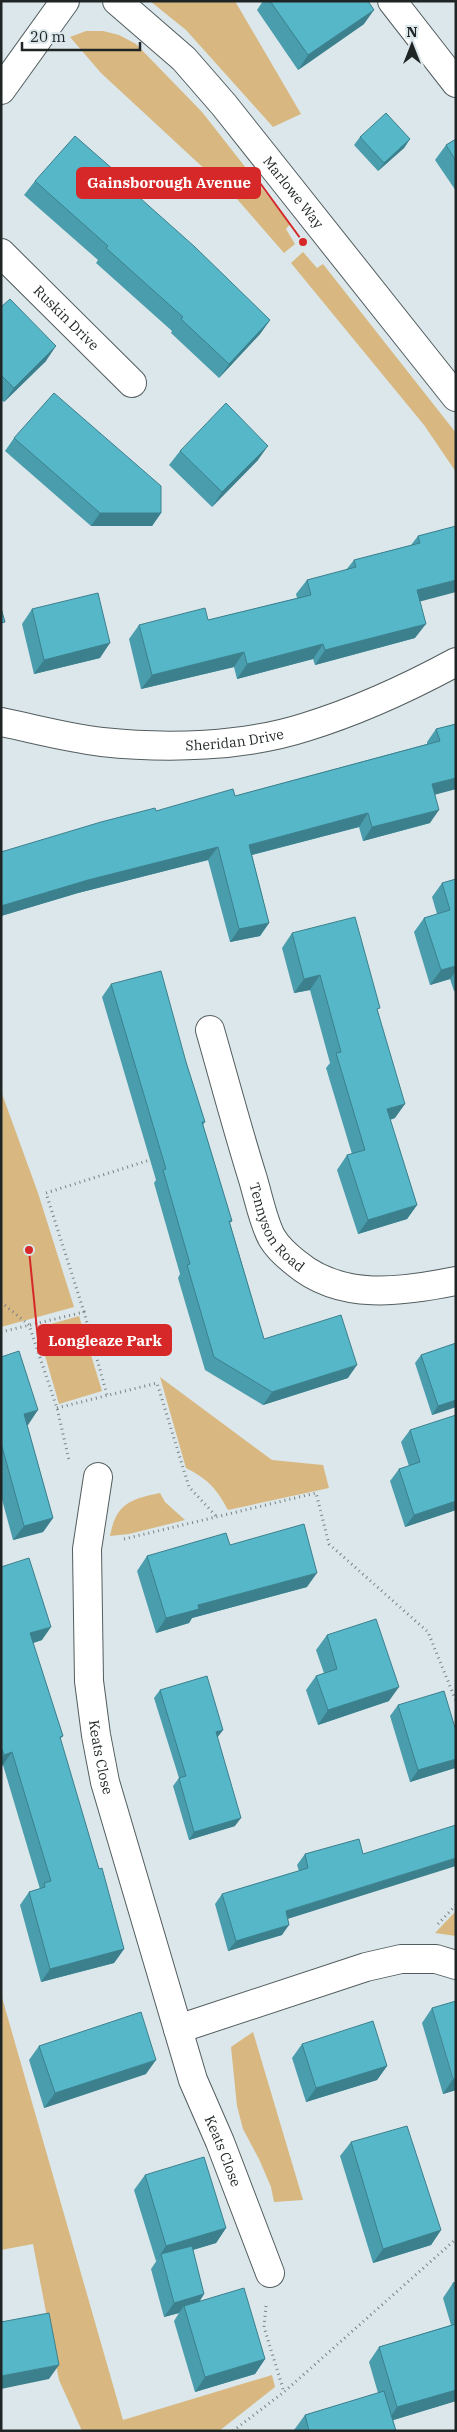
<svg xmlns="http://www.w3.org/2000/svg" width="457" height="2432" font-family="'IBM Plex Serif',serif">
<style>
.green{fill:#d8b880}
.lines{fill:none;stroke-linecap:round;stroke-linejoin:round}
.minor-casing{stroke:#535d5f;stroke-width:30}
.primary-casing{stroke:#535d5f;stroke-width:30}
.path{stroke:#7a8284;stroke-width:3;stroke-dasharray:1 4;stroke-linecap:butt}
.minor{stroke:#fff;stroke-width:28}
.primary{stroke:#fff;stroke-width:28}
.wall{fill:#4a9dad}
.shaded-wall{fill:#3c808d}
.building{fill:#56b7c9;stroke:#3c808d}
.labels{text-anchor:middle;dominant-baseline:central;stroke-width:4;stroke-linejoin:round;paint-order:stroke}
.street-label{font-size:14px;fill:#1f2424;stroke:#dbe7ea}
.leader{fill:none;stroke:#d62828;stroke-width:2}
.callout-dot{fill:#d62828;stroke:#dbe7ea;stroke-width:2}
.callout{fill:#d62828;stroke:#d62828;stroke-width:2}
.callout-label{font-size:15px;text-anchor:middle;font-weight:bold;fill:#fff}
</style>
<rect width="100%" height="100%" fill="#dbe7ea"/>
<g class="green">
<path d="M150,1H235L301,114L273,127L186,30Z"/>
<path d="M86,31H103L119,35L136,44L202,112L290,224L286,229L295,244L284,253L237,199L101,73L70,37Z"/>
<path d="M303,252L317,268L323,264L456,433V472L424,425L291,263Z"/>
<path d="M1,1091L38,1193L74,1307L1,1327Z"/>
<path d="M79,1316L102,1391L59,1404L37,1328Z"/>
<path d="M160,1377L272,1460L323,1465L329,1488L228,1510C216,1488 209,1480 186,1468Z"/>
<path d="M160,1493L165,1502L185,1520L129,1534L110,1536C116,1504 130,1499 160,1493Z"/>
<path d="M456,1911V1936L435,1933Z"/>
<path d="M1,1994L123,2420L272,2375L275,2387L219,2431H82L59,2380L33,2244L1,2250Z"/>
<path d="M253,2032L303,2200L274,2202L271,2187L259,2159L243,2129L237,2106L231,2047Z"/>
</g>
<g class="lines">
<g class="minor-casing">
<g id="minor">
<path id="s1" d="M117,1L184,59L224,105L456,397"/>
<path d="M1,90L65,1"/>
<path id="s2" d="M1,253L132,383"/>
<path id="s3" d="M1,722C35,729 68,738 102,742C167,749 244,747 306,727C358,711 408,688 456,662"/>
<path id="s4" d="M210,1030C224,1079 237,1128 252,1176C258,1195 263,1222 272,1238C278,1248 287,1256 296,1263C341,1301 402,1292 456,1281"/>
<path id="s5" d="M98,1477L87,1549L89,1681L96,1735L105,1782L193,2080L220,2142L270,2273"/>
<path d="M178,2029L366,1967L401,1959H436L456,1965"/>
</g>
</g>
<g class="primary-casing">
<path id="primary" d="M392,1L456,83"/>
</g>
<g class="path">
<path d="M1,1302L29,1325L57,1408L69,1460"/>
<path d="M84,1312L46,1193L153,1159"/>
<path d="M1,1332L84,1312L107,1395"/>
<path d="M57,1408L157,1383L189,1487L216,1516"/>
<path d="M124,1539L316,1493L329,1544L428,1632L456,1701"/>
<path d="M438,1924L456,1905"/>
<path d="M266,2306L264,2327L284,2392"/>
<path d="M233,2431L284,2392L456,2239"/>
</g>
<use href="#minor" class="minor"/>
<use href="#primary" class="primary"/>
</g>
<g class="wall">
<path d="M263,1H368L364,24L298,70L257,10Z"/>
<path d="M360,137L410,139L404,148L378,171L354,145Z"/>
<path d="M456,139V191L435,160L446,145Z"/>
<path d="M35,181L122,182L270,320L260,334L219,378L171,333L172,331L96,263L98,260L24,195Z"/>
<path d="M1,307L46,361L4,402L1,400Z"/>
<path d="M14,438L161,513L152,526H91L5,451Z"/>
<path d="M180,451L258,460L212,507L169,465Z"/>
<path d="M456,526L420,601L415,638L315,665L313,659L237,679L234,667L141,689L129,639L139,625L208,620L297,598L296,594L307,580L346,570L354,560L411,545L418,536Z"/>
<path d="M32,609L100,658L34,674L22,624Z"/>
<path d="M456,724V789L435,794L430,823L363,841L359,827L252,855L269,923L260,936L230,942L208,860L78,893L1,916V852L156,811L235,796L427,744V742L436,729Z"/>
<path d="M456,879V991H454L450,979L430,985L414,932L424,918L437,914L432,897L442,883Z"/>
<path d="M292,933L378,1012L395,1118L390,1120L417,1205L407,1219L358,1234L337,1170L347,1155L352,1154L326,1068L330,1063L310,990L294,993L282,948Z"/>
<path d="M111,984L186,1062L205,1122L203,1125L232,1221L230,1223L264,1339L348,1378L263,1405L205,1370L178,1278L180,1274L154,1183L156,1180L102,997Z"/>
<path d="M456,1343V1407L432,1415L415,1363L421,1355Z"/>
<path d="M1,1357L28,1425H27L53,1518L43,1532L13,1540L1,1496Z"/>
<path d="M410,1430L456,1510L405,1527L390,1481L399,1469L409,1466L401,1442Z"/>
<path d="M230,1545L307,1587L192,1618L189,1623L156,1633L137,1571L147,1556Z"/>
<path d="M1,1567L42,1640L33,1643L63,1736L60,1739L99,1869L124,1949L114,1963L41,1982L20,1905L29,1892L40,1889L3,1765L1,1766Z"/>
<path d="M327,1635L389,1701L318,1725L306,1690L316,1676L324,1673L316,1650Z"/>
<path d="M160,1690L223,1730L217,1737L235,1826L189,1840L173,1786L179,1778L154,1698Z"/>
<path d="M398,1705L455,1768L410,1782L390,1716Z"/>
<path d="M359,1839L288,1919L282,1935L228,1951L215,1904L222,1894L299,1871L297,1865L305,1854Z"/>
<path d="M432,2008L456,2090L443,2094L422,2023Z"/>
<path d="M302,2044L387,2066L377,2080L306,2102L292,2058Z"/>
<path d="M39,2046L146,2074L44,2108L29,2060Z"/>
<path d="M351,2142L441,2230L431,2245L373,2263L340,2156Z"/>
<path d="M145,2175L226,2228L216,2243L193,2250L204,2294L200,2301L265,2359L255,2374L195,2392L174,2321L179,2313L164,2317L151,2269L157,2260L156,2261L134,2190Z"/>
<path d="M456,2282V2401L393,2420L396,2431H295L294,2430L305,2415L378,2393L369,2362L379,2347L451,2325L443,2298L453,2283Z"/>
</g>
<g class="shaded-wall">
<path d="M374,10L364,24L298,70L308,55Z"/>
<path d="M410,139L404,148L378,171L384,163Z"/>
<path d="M270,320L260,334L219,378L229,364Z"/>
<path d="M56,346L46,361L4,402L14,388Z"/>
<path d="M268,446L258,460L212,507L222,492Z"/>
<path d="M100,513H161L152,526H91Z"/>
<path d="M456,580V592L407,605L417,590Z"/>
<path d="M426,624L415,638L315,665L325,650Z"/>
<path d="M110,643L100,658L34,674L44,660Z"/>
<path d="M323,644L313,659L237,679L247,664Z"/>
<path d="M244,652L234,667L141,689L152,675Z"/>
<path d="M456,778V789L423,798L432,784Z"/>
<path d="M439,810L430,823L363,841L372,827Z"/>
<path d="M368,813L359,827L240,858L249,845Z"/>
<path d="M218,847L208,860L78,893L1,916V906L88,880Z"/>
<path d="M269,923L260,936L230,942L239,929Z"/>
<path d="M456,966V971L450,979L430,985L441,970Z"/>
<path d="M320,975L310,990L294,993L304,979Z"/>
<path d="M405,1104L395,1118L377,1123L387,1109Z"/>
<path d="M417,1205L407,1219L358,1234L368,1220Z"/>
<path d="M357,1365L348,1378L263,1405L272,1392Z"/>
<path d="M456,1400V1407L432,1415L438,1406Z"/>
<path d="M38,1410L28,1425L14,1429L24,1414Z"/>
<path d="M456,1501V1510L405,1527L414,1515Z"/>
<path d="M53,1518L43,1532L13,1540L24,1526Z"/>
<path d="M317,1573L307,1587L192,1618L189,1623L156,1633L166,1618L198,1605Z"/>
<path d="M51,1627L42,1640L21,1647L30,1633Z"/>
<path d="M399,1687L389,1701L318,1725L328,1710Z"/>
<path d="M223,1730L217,1738L216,1732Z"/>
<path d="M12,1752L3,1765L1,1766V1758L4,1755Z"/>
<path d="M456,1759V1767L455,1768L410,1782L418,1770Z"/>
<path d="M241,1818L235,1826L189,1840L194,1832Z"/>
<path d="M456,1858V1866L278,1922L286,1911Z"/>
<path d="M289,1925L282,1935L228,1951L236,1941Z"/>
<path d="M124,1949L114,1963L41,1982L50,1969Z"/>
<path d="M156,2060L146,2074L44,2108L55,2093Z"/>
<path d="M387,2066L377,2080L306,2102L316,2088Z"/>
<path d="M453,2079H456V2090L443,2094Z"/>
<path d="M226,2228L216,2243L162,2259L161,2254L156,2261L166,2246Z"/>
<path d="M441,2230L431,2245L373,2263L383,2249Z"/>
<path d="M204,2294L194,2309L184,2306L179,2313L164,2317L174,2303Z"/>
<path d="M265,2359L255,2374L195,2392L205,2377Z"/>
<path d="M59,2365L49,2379L1,2389V2376Z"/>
<path d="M456,2390V2401L387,2422L397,2407Z"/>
</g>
<g class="building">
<path d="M270,1H368L374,10L308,55Z"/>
<path d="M386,113L410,139L384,163L360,137Z"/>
<path d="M75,136L124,179L122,182L195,247L270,320L229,364L181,319L183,317L106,248L108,246L35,181Z"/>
<path d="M456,139V161L446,145Z"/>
<path d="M10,299L56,346L14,388L1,375V307Z"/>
<path d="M54,393L161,486V513H100L14,438Z"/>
<path d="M226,403L268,446L222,492L180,451Z"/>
<path d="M456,526V580L417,590L426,624L325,650L323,644L247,664L244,652L152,675L139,625L205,608L208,620L311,595L307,580L356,567L354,560L420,543L418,536Z"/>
<path d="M98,593L110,643L44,660L32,609Z"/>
<path d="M1,608L5,622L1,623Z"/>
<path d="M456,724V778L432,784L439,810L372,827L368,813L249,845L269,923L239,929L218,847L88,880L1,906V852L101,822L155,808L156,811L233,789L235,796L440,741L436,729Z"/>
<path d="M456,879V966L441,970L424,918L450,910L442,883Z"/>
<path d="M355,917L380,1008L377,1009L405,1104L387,1109L417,1205L368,1220L347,1155L365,1150L336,1053L341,1052L320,975L304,979L292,933Z"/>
<path d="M161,971L186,1062L205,1122H202L232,1221H229L264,1339L341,1315L357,1365L272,1392L214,1357L187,1265L190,1264L163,1170L166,1169L111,984Z"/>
<path d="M456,1343V1400L438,1406L421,1355Z"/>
<path d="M19,1351L38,1410L24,1414L53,1518L24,1526L1,1443V1357Z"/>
<path d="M456,1415V1501L414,1515L399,1469L420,1462L410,1430Z"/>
<path d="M304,1524L317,1573L198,1605L199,1609L166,1618L147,1556L226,1533L230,1545Z"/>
<path d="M29,1558L51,1627L30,1633L63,1736L60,1737L99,1869L102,1868L124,1949L50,1969L29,1892L45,1887L44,1883L51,1881L12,1752L4,1755L1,1747V1680L2,1679L1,1676V1567Z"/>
<path d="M376,1619L399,1687L328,1710L316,1676L337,1669L327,1635Z"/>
<path d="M207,1676L223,1730L216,1732L241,1818L194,1832L179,1778L186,1776L160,1690Z"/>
<path d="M444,1691L456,1731V1759L418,1770L398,1705Z"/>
<path d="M456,1825V1858L286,1911L289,1925L236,1941L222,1894L308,1868L305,1854L359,1839L363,1854Z"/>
<path d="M456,2001V2079H453L432,2008Z"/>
<path d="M141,2012L156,2060L55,2093L39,2046Z"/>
<path d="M373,2021L387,2066L316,2088L302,2044Z"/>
<path d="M407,2126L441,2230L383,2249L351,2142Z"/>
<path d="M204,2157L226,2228L166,2246L145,2175Z"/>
<path d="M192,2246L204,2294L174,2303L161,2254Z"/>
<path d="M456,2282V2293L453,2283Z"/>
<path d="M244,2288L265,2359L205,2377L184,2306Z"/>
<path d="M49,2313L59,2365L1,2376V2322Z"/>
<path d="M456,2324V2390L397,2407L379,2347Z"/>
<path d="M384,2391L396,2431H309L305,2415Z"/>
</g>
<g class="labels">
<g class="street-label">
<text stroke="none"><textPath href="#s1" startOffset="261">Marlowe Way</textPath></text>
<text stroke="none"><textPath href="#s2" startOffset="92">Ruskin Drive</textPath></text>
<text stroke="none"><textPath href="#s3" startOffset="236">Sheridan Drive</textPath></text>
<text stroke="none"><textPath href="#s4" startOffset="210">Tennyson Road</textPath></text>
<text stroke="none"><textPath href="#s5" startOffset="282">Keats Close</textPath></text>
<text stroke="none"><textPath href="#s5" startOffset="695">Keats Close</textPath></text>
</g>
</g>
<path class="leader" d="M303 242L260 183M29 1250L38 1340"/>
<g class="callout-dot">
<circle cx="303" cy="242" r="5"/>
<circle cx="29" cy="1250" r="5"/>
</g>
<g class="callout">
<rect x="77" y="168" width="183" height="30" rx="5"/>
<rect x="38" y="1325" width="133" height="30" rx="5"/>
</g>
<g class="callout-label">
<text x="169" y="188">Gainsborough Avenue</text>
<text x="105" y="1346">Longleaze Park</text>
</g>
<rect width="457" height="2432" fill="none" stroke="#1f2424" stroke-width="5"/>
<g transform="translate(412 45)" stroke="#dbe7ea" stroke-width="4" paint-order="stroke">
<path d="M0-4L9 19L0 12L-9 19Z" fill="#1f2424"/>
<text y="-8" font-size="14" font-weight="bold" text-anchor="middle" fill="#1f2424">N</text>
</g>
<path d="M22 42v8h118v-8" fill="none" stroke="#1f2424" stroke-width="2.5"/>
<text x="30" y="42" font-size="15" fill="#1f2424" stroke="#dbe7ea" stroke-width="4" paint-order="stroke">20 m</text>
</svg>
